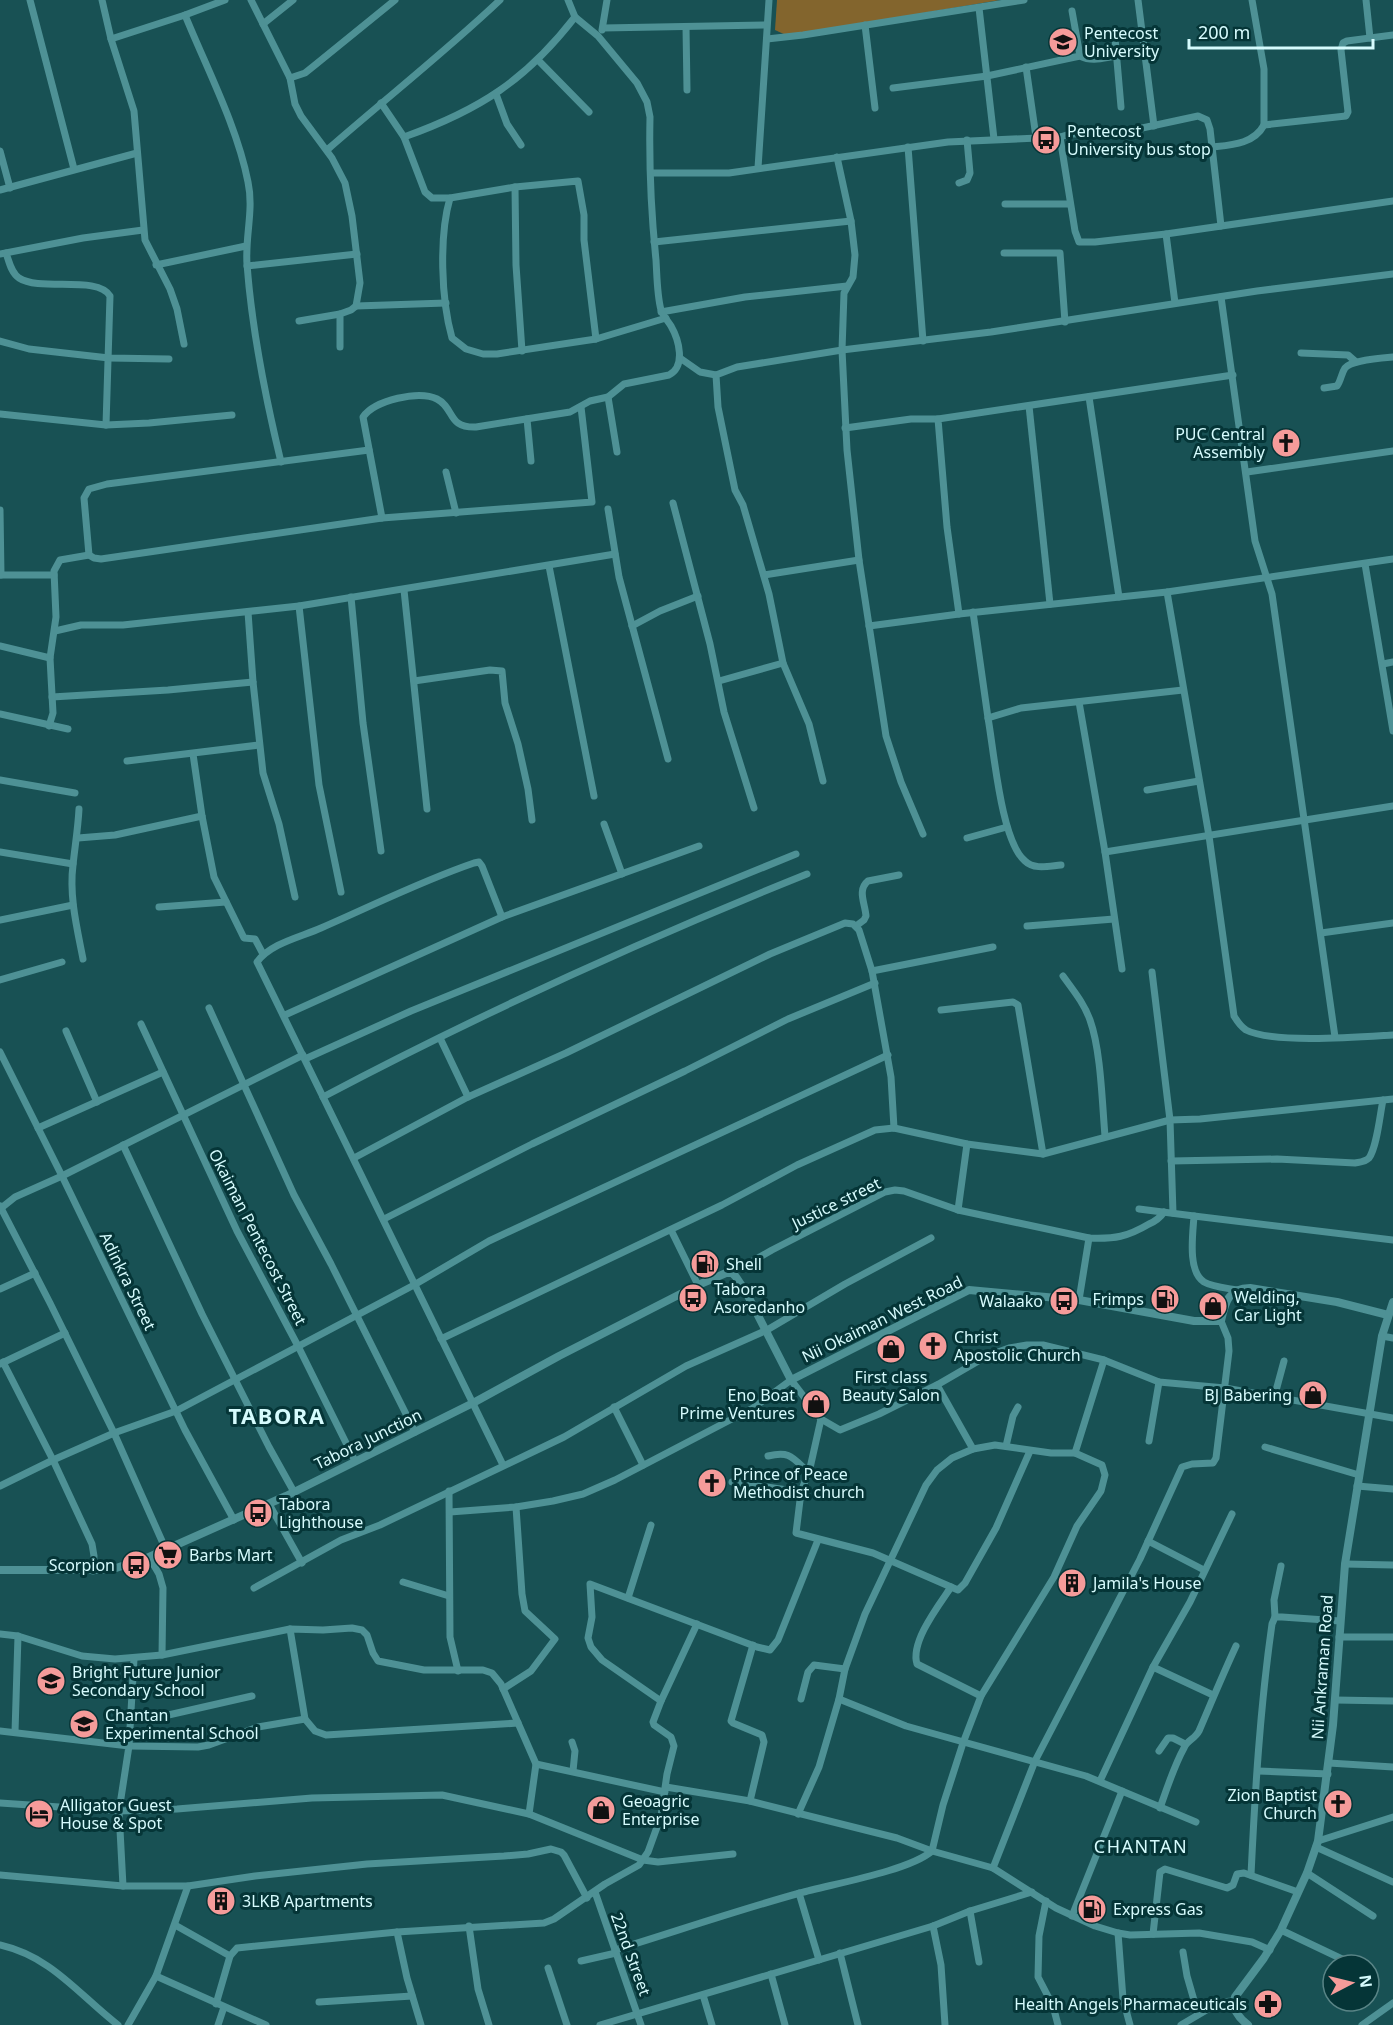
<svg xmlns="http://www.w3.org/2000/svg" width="1393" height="2025" font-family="'Noto Sans',sans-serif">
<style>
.green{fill:#83652d}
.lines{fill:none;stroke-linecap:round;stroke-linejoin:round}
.minor{stroke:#4e9195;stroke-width:7}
.tertiary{stroke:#4e9195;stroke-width:8}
.labels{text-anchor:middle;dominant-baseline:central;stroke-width:6;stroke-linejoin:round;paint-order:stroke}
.poi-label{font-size:16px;fill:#d6fbfd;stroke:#053537;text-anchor:start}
.street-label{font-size:16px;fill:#d6fbfd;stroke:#053537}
.neighbourhood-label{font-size:18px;letter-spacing:1.5px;fill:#d6fbfd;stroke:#053537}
.district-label{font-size:22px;font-weight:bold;letter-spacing:1.5px;fill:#d6fbfd;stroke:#053537}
</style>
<rect width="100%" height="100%" fill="#185154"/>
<path class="green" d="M777,0H1000L788,36L775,30Z"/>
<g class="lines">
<g class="minor">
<path d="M30,0L74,169"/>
<path d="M102,0L111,39L134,111L145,240L170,289L177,309L184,344"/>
<path d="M251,0L290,78L295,104L301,116L332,158L345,183L352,216L360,283L356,306L351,310L340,314V347"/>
<path d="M1138,0L1154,126"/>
<path d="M1366,0L1370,38"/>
<path d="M979,8L994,139"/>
<path d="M1072,11L1080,56"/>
<path d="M185,15C207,69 237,126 248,182C254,210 245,236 247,264C252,332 265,396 281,462"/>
<path d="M263,24L293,0"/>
<path d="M865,25L875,108"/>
<path d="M686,27L687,90"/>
<path d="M603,28L766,25"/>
<path d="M602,30L607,0"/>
<path d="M1115,38L1121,107"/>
<path d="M111,39L185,15L225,0"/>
<path d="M767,39L803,35L1024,0"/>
<path d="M538,60L589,112"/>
<path d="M1026,67L1036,137"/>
<path d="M290,78L305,73L315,65L395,0"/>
<path d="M893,88L987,76L1080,56C1092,62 1103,58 1116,56"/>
<path d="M496,94L507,124L521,145"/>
<path d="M381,103L404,137L425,192L432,198H450L515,187L578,181L584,215V240L596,339"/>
<path d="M1264,125L1346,116L1348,112L1341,50L1343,43L1347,41L1393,35"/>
<path d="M404,137C480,110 526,80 575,17"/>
<path d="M1060,137L1075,231L1079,242H1095L1166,234L1393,201"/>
<path d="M908,147L923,341"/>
<path d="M1213,147C1231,145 1254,144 1264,125V69L1252,0"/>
<path d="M327,150C384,100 444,53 500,0"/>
<path d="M0,151L10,188"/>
<path d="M837,157L851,221L855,255L853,277L844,293L842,350L847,450L859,560L886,736L901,782L923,834"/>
<path d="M758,168L769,0"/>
<path d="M651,173H729L948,142L1060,137L1070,134L1119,133L1198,116L1207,120L1210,129L1221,226"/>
<path d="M959,183L967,180L970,173L967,140"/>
<path d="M515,187L516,265L522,351"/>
<path d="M0,190L137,153"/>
<path d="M450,198C439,236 441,299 452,338L466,349L483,354H497L596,339L666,318"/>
<path d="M1005,204H1070"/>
<path d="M1166,234L1175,303"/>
<path d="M654,242L851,221"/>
<path d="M6,253C9,261 11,273 19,278C40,292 98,275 110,296L106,425"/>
<path d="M1004,253H1060L1065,322"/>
<path d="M0,254L83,238L143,230"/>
<path d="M156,265L246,246"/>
<path d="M247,266L357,254"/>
<path d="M1221,297L1255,541L1272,594L1335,1037"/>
<path d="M356,306L446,303"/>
<path d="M661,312L745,297L847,286"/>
<path d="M299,321L340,314"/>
<path d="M0,341L29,349L109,358L169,359"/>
<path d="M1301,353L1348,355L1356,362"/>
<path d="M680,358L700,372L716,375"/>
<path d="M1324,388L1337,386C1341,381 1341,374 1345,368C1352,360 1382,358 1393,357"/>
<path d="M608,397L617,452"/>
<path d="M1089,397L1119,597"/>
<path d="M1029,406L1050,604"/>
<path d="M0,414L106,425L149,423L232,415"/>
<path d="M527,419L531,461"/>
<path d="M845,428L911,419H938"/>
<path d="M446,472L456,513"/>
<path d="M1247,472L1393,451"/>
<path d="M673,503L710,644L724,712L754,808"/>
<path d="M608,509L619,577L668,759"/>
<path d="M0,510L1,575"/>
<path d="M382,518L363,417C375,400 419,390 437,399C455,408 447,428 476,427L570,412L590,401L608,397L624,384L669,375C686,366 679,340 671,326C668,321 663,316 661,310C657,295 657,276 656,260C651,212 649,165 650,117L647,102L637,83L598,36L575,17L568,0"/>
<path d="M89,555L84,498L89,489L107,484L369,450"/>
<path d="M1365,564L1393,731"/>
<path d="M549,566L594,796"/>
<path d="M0,575H54"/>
<path d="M764,575L859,560"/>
<path d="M404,590L427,809"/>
<path d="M1167,592L1209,836L1234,1016C1237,1021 1240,1026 1246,1030C1273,1044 1360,1037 1393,1035"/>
<path d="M351,597L363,723L381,851"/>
<path d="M299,606L319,785L341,892"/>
<path d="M248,612L253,682L263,773L279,824L295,897"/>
<path d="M973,612L988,718"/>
<path d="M959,614L947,527L938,419L1233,375"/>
<path d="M632,626L660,611L698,596"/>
<path d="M869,626L959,614L1167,592L1393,559"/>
<path d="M55,631L81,625H123L299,606L615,554"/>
<path d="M0,646L50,658"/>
<path d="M1383,664L1393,662"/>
<path d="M414,681L490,670L502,671L505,703L518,744L528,789L532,820"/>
<path d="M719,681L783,663"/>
<path d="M52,697L168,690L253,682"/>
<path d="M1079,702L1105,852L1122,969"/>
<path d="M0,714L68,729"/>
<path d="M49,726L53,713L50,658L56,617L54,571L60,560L89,555L94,558L101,559L382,518L592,502L581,407"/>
<path d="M193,754L202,816L214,877L244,938L255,939L263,954"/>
<path d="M127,761L259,745"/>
<path d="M0,780L75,793"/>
<path d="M823,781L809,724L783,663L769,594L743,505L735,490L718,407L716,375L737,367L842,350L991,332L1257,291L1393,274"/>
<path d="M1147,790L1199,781"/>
<path d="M79,809C78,828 75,846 73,865C69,896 77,928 83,959"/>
<path d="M604,824L622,874"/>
<path d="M78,838L115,835L202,816"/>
<path d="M967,838L1007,827"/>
<path d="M0,852L73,864"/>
<path d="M1105,852L1393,806"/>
<path d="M1061,865C1049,866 1034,870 1025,861C1001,841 994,751 988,718L1021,708L1183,690"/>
<path d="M159,907L226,902"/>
<path d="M502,917L482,866L479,862L474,863C421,881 372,906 321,928C301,937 271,943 257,962L503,1465"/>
<path d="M0,920L73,905"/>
<path d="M856,926L864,920L866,916C865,903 857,890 868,881L899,875"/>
<path d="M1027,926L1114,919"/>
<path d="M1321,933L1393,923"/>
<path d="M872,971L993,947"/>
<path d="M1152,972L1170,1120L1173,1213"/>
<path d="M1063,976C1073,990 1084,1003 1090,1020C1101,1051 1102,1102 1105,1136"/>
<path d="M0,980L62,962"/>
<path d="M209,1008L294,1195L331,1264L415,1432"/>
<path d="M941,1010L1013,1002L1018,1005L1043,1154"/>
<path d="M285,1015L502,917L699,846"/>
<path d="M141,1024L237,1231L299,1348L355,1461"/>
<path d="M66,1031L97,1102"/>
<path d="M440,1038L468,1097"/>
<path d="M0,1052L62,1176L185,1430L234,1520"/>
<path d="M305,1059L411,1011L796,854"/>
<path d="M323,1097C480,1014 643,940 807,874"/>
<path d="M38,1128L163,1072"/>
<path d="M123,1145L202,1314L269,1447L294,1492"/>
<path d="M354,1158L468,1097L566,1053L770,954L845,923L853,924L859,930L872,971L891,1077L894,1128"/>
<path d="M1171,1161L1277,1159L1355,1163C1360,1162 1365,1162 1369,1158C1377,1147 1380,1114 1383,1100"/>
<path d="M0,1206L50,1303L114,1433L166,1550"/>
<path d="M0,1209L15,1197L62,1176L303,1055"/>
<path d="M1139,1209L1194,1216C1193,1233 1187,1271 1204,1282C1213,1287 1227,1288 1237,1290"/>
<path d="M958,1210L967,1144"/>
<path d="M1194,1216L1393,1240"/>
<path d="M384,1219L532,1144L685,1071L788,1019L875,983"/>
<path d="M671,1230L698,1285"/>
<path d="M732,1273L772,1250L885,1192L895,1190L904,1191L958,1210L1089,1238C1115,1239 1127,1237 1149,1224C1156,1221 1160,1218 1164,1212"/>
<path d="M0,1289L35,1273"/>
<path d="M1079,1300L1089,1238"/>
<path d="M1382,1336L1393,1338"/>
<path d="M441,1339L722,1205L797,1165L875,1130L894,1128L967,1144L1043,1154L1170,1120L1200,1119L1393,1099"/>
<path d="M3,1362L53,1460L92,1544L94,1556L93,1571"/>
<path d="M0,1364L65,1333"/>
<path d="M937,1385L973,1449"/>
<path d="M1274,1398L1284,1361"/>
<path d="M614,1407L643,1465"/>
<path d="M821,1419L810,1468L801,1492L796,1533L873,1553L958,1590L965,1583L996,1528L1030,1451"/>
<path d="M1149,1441L1159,1382"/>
<path d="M1006,1446L1013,1416L1018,1407"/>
<path d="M1265,1447L1359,1475"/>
<path d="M1075,1453L1104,1360"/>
<path d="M768,1456C790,1451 792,1457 808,1472"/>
<path d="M732,1482L801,1492"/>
<path d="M0,1486L53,1460L114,1433L176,1411L414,1285L489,1241L888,1055"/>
<path d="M1357,1486L1393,1489"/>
<path d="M449,1491L450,1637L458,1671"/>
<path d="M269,1504L302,1563"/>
<path d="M450,1512L516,1507L553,1501L583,1494L615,1480L753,1408L791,1380L821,1419L840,1430L879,1414L937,1385L987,1356L1009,1348L1027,1345H1043L1104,1360L1159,1382L1225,1388L1393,1418"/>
<path d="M1148,1541L1204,1570"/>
<path d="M149,1557L159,1574L163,1588L162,1655"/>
<path d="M1345,1564L1393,1565"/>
<path d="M403,1582L449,1596"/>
<path d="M951,1587C939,1605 910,1642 917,1664L981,1696"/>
<path d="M254,1588L341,1540L380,1525L564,1437L686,1366L767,1330L845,1284L931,1238"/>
<path d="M628,1598L651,1525"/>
<path d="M1275,1617L1274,1600L1281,1566"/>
<path d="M290,1629L305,1719L315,1731L326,1735L518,1723"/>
<path d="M0,1634L18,1636L82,1656L115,1659L162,1655L290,1629L323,1630L352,1628L362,1630L367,1635L373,1653L378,1661L424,1670H483L492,1673L501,1684L536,1764L529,1814"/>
<path d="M1339,1637H1393"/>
<path d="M134,1659L129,1746L198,1747L209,1745L258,1727L305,1719"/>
<path d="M1153,1667L1213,1695"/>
<path d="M503,1689L531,1671L555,1639L525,1611L522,1594L516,1507"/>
<path d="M801,1699L808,1672L814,1665L845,1669"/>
<path d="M839,1699L906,1726L1086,1776L1196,1822"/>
<path d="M1335,1700L1393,1701"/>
<path d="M661,1701L602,1660L591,1647L588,1638L592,1617L590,1584L757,1647L770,1650L778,1640L818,1540"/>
<path d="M131,1718L164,1716L252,1696"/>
<path d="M0,1731L129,1746L119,1811L123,1886"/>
<path d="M15,1732L18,1636"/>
<path d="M572,1742L575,1751L573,1771"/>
<path d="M1159,1751L1168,1738H1173L1185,1744"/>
<path d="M1329,1763L1393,1767"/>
<path d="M536,1764L665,1792"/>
<path d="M1258,1771L1328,1774"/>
<path d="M1100,1781L1153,1667L1190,1602L1232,1514"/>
<path d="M666,1787L750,1801L897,1838L932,1851L993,1868L1056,1908L1095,1926L1118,1933L1130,1935L1199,1933L1252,1942L1270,1950"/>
<path d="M750,1801L764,1742L762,1735L733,1723L731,1721L753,1645"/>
<path d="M0,1803L119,1811L177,1809L312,1798L442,1795L529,1814L643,1860L658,1862L733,1854"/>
<path d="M1160,1808C1167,1788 1174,1766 1184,1748C1187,1740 1195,1739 1199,1731C1211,1703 1223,1674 1236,1646"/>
<path d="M1318,1841L1393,1817"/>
<path d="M1316,1847L1393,1882"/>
<path d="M993,1868L1035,1761L1140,1559L1182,1467L1192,1464L1213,1463L1216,1458L1229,1351L1228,1338L1221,1321"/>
<path d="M1307,1873L1373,1916"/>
<path d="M0,1875L123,1886H188L255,1876L367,1864L504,1856L528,1854L551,1849L561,1852L564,1855L587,1898"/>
<path d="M1251,1875C1255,1792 1260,1708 1272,1624L1275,1617H1282L1340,1621"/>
<path d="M595,1892L641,2025"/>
<path d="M799,1893L819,1960"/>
<path d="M1046,1901L1039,1936L1038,1977L1053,2006L1058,2025"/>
<path d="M970,1911L979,1962"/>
<path d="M1072,1916L1122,1791"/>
<path d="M175,1925L230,1956"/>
<path d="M469,1926L478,1989L489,2025"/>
<path d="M933,1926L941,1965L945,2025"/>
<path d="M1281,1930L1342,1959"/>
<path d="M397,1932L407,1978L421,2025"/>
<path d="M1118,1933L1123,1999L1130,2025"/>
<path d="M1153,1934L1160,1872L1165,1869L1227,1888L1233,1885L1237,1874L1244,1873L1298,1892"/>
<path d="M0,1945C52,1957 78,1994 118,2025"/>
<path d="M615,1950C677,1931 738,1910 800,1893C832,1884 909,1871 932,1851L943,1805L963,1743L981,1696L1054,1577L1077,1526L1101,1491L1105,1475L1102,1465L1075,1453H1051L995,1445L973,1449L952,1458L937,1470L926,1485L865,1614L845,1669L839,1699L819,1767L798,1814"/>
<path d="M1183,1952L1187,1976L1198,2014"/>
<path d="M840,1953L858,2025"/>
<path d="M581,1961L616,1953"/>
<path d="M548,1968L567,2025"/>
<path d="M771,1974L785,2025"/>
<path d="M156,1976L266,2025"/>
<path d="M703,1995L712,2025"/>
<path d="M319,2002L412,1996"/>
<path d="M216,2004L230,1956L237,1948L397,1932L544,1923L554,1919L605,1884L639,1865L648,1852L661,1816L667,1774L674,1746L671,1737L654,1725L653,1722L661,1701L697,1624"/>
<path d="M128,2025L156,1976L188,1886"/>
<path d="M218,2025L224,2007"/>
<path d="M600,2025L933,1926L970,1911L1032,1892"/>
<path d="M1181,2025L1220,2002L1233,2001"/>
<path d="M1362,2025L1393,2003"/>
</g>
<g class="tertiary">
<path d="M0,1570H101L116,1568L149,1557L286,1496L473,1403L559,1356L698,1285L726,1273H732L736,1277L746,1292L791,1380L969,1290L1079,1300L1194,1321H1221C1225,1303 1228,1288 1250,1288L1337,1302L1388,1315"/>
<path d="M1248,2025C1239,2018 1231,2008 1235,1997L1264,1958L1281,1930L1307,1873L1318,1841L1333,1725L1345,1564L1382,1336L1393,1302"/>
</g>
</g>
<defs>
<g id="university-disc" transform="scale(1.5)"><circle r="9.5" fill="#f59b9a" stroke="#053537"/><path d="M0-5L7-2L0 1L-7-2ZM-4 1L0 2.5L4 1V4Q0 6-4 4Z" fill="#111"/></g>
<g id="bus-disc" transform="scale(1.5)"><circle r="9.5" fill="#f59b9a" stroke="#053537"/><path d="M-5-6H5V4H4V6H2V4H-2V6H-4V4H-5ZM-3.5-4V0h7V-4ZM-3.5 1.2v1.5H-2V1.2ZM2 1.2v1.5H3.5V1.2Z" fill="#111"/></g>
<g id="church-disc" transform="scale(1.5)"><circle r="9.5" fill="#f59b9a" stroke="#053537"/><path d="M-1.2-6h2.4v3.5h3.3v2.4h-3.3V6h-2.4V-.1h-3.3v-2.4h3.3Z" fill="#111"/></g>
<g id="fuel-disc" transform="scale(1.5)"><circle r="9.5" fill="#f59b9a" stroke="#053537"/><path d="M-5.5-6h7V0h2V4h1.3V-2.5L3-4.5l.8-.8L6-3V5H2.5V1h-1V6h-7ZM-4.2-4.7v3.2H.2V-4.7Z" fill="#111"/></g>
<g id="shop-disc" transform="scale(1.5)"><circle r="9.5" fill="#f59b9a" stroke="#053537"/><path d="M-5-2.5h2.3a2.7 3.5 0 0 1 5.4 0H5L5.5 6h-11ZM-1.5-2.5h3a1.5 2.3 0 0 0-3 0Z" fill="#111"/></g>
<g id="supermarket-disc" transform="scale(1.5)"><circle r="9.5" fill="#f59b9a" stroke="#053537"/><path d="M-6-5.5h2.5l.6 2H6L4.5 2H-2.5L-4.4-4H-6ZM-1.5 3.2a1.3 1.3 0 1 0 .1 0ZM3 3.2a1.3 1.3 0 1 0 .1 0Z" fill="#111"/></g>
<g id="building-disc" transform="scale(1.5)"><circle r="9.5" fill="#f59b9a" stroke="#053537"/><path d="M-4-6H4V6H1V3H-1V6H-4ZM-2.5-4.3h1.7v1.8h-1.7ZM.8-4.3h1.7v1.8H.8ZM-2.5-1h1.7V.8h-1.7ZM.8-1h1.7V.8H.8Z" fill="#111"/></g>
<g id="school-disc" transform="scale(1.5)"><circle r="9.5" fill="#f59b9a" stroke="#053537"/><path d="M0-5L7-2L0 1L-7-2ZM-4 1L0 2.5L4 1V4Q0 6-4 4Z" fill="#111"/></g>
<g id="hotel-disc" transform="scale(1.5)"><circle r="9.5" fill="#f59b9a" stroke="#053537"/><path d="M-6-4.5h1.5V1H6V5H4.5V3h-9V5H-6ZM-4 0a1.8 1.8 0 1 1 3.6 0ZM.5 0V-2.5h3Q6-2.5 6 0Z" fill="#111"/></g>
<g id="pharmacy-disc" transform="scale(1.5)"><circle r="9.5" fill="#f59b9a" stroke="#053537"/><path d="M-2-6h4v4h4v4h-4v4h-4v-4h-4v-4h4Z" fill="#111"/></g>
</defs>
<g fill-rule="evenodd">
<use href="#university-disc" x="1063" y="42"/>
<use href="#bus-disc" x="1046" y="140"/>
<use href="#church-disc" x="1286" y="443"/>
<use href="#fuel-disc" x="705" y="1264"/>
<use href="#bus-disc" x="693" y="1298"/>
<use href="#fuel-disc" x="1165" y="1299"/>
<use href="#bus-disc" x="1064" y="1301"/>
<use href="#shop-disc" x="1213" y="1306"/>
<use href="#church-disc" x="933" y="1346"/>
<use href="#shop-disc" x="891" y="1349"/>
<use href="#shop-disc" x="1313" y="1395"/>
<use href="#shop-disc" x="816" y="1404"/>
<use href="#church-disc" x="712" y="1483"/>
<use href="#bus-disc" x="258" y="1513"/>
<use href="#supermarket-disc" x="168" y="1555"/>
<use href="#bus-disc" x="136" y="1565"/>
<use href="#building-disc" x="1072" y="1583"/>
<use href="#school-disc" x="51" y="1681"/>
<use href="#school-disc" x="84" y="1724"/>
<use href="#church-disc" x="1338" y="1804"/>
<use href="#shop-disc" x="601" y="1810"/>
<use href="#hotel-disc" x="39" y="1814"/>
<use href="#building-disc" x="221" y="1901"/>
<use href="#fuel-disc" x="1092" y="1909"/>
<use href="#pharmacy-disc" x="1268" y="2004"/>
</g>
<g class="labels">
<g class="poi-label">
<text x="1084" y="33">Pentecost<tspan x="1084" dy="18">University</tspan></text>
<text x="1067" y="131">Pentecost<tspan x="1067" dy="18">University bus stop</tspan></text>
<text x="1265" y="434" text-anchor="end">PUC Central<tspan x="1265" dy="18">Assembly</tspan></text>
<text x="726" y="1264">Shell</text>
<text x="714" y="1289">Tabora<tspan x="714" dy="18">Asoredanho</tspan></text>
<text x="1234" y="1297">Welding,<tspan x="1234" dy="18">Car Light</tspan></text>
<text x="1144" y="1299" text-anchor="end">Frimps</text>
<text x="1043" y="1301" text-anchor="end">Walaako</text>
<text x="954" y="1337">Christ<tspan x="954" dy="18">Apostolic Church</tspan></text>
<text x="891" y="1377" text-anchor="middle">First class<tspan x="891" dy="18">Beauty Salon</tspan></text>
<text x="795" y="1395" text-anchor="end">Eno Boat<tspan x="795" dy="18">Prime Ventures</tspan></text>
<text x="1292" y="1395" text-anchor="end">BJ Babering</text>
<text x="733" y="1474">Prince of Peace<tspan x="733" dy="18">Methodist church</tspan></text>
<text x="279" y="1504">Tabora<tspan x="279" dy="18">Lighthouse</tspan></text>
<text x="189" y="1555">Barbs Mart</text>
<text x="115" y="1565" text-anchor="end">Scorpion</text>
<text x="1093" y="1583">Jamila's House</text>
<text x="72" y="1672">Bright Future Junior<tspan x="72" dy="18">Secondary School</tspan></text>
<text x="105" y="1715">Chantan<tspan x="105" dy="18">Experimental School</tspan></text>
<text x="1317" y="1795" text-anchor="end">Zion Baptist<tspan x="1317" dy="18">Church</tspan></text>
<text x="622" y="1801">Geoagric<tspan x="622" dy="18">Enterprise</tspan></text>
<text x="60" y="1805">Alligator Guest<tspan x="60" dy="18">House &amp; Spot</tspan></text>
<text x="242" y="1901">3LKB Apartments</text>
<text x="1113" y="1909">Express Gas</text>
<text x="1247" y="2004" text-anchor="end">Health Angels Pharmaceuticals</text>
</g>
<g class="street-label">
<text transform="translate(836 1203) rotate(-26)">Justice street</text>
<text transform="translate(258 1237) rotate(63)">Okaiman Pentecost Street</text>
<text transform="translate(128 1281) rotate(64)">Adinkra Street</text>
<text transform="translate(882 1319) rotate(-26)">Nii Okaiman West Road</text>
<text transform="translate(368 1439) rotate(-26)">Tabora Junction</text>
<text transform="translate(1322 1667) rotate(-86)">Nii Ankraman Road</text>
<text transform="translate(631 1954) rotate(70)">22nd Street</text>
</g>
<g class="neighbourhood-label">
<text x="1141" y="1846">CHANTAN</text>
</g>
<g class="district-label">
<text x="277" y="1415">TABORA</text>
</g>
</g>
<g transform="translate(1351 1983) rotate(83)"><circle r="28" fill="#053537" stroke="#598486" stroke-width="1.5"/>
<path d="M0-4.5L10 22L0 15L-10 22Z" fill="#f59b9a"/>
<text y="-9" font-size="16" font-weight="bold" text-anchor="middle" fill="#d6fbfd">N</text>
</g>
<path d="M1189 39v9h184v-9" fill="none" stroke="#d6fbfd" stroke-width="3"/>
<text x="1198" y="39" font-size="18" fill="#d6fbfd" stroke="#053537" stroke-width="4.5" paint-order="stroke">200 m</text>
</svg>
